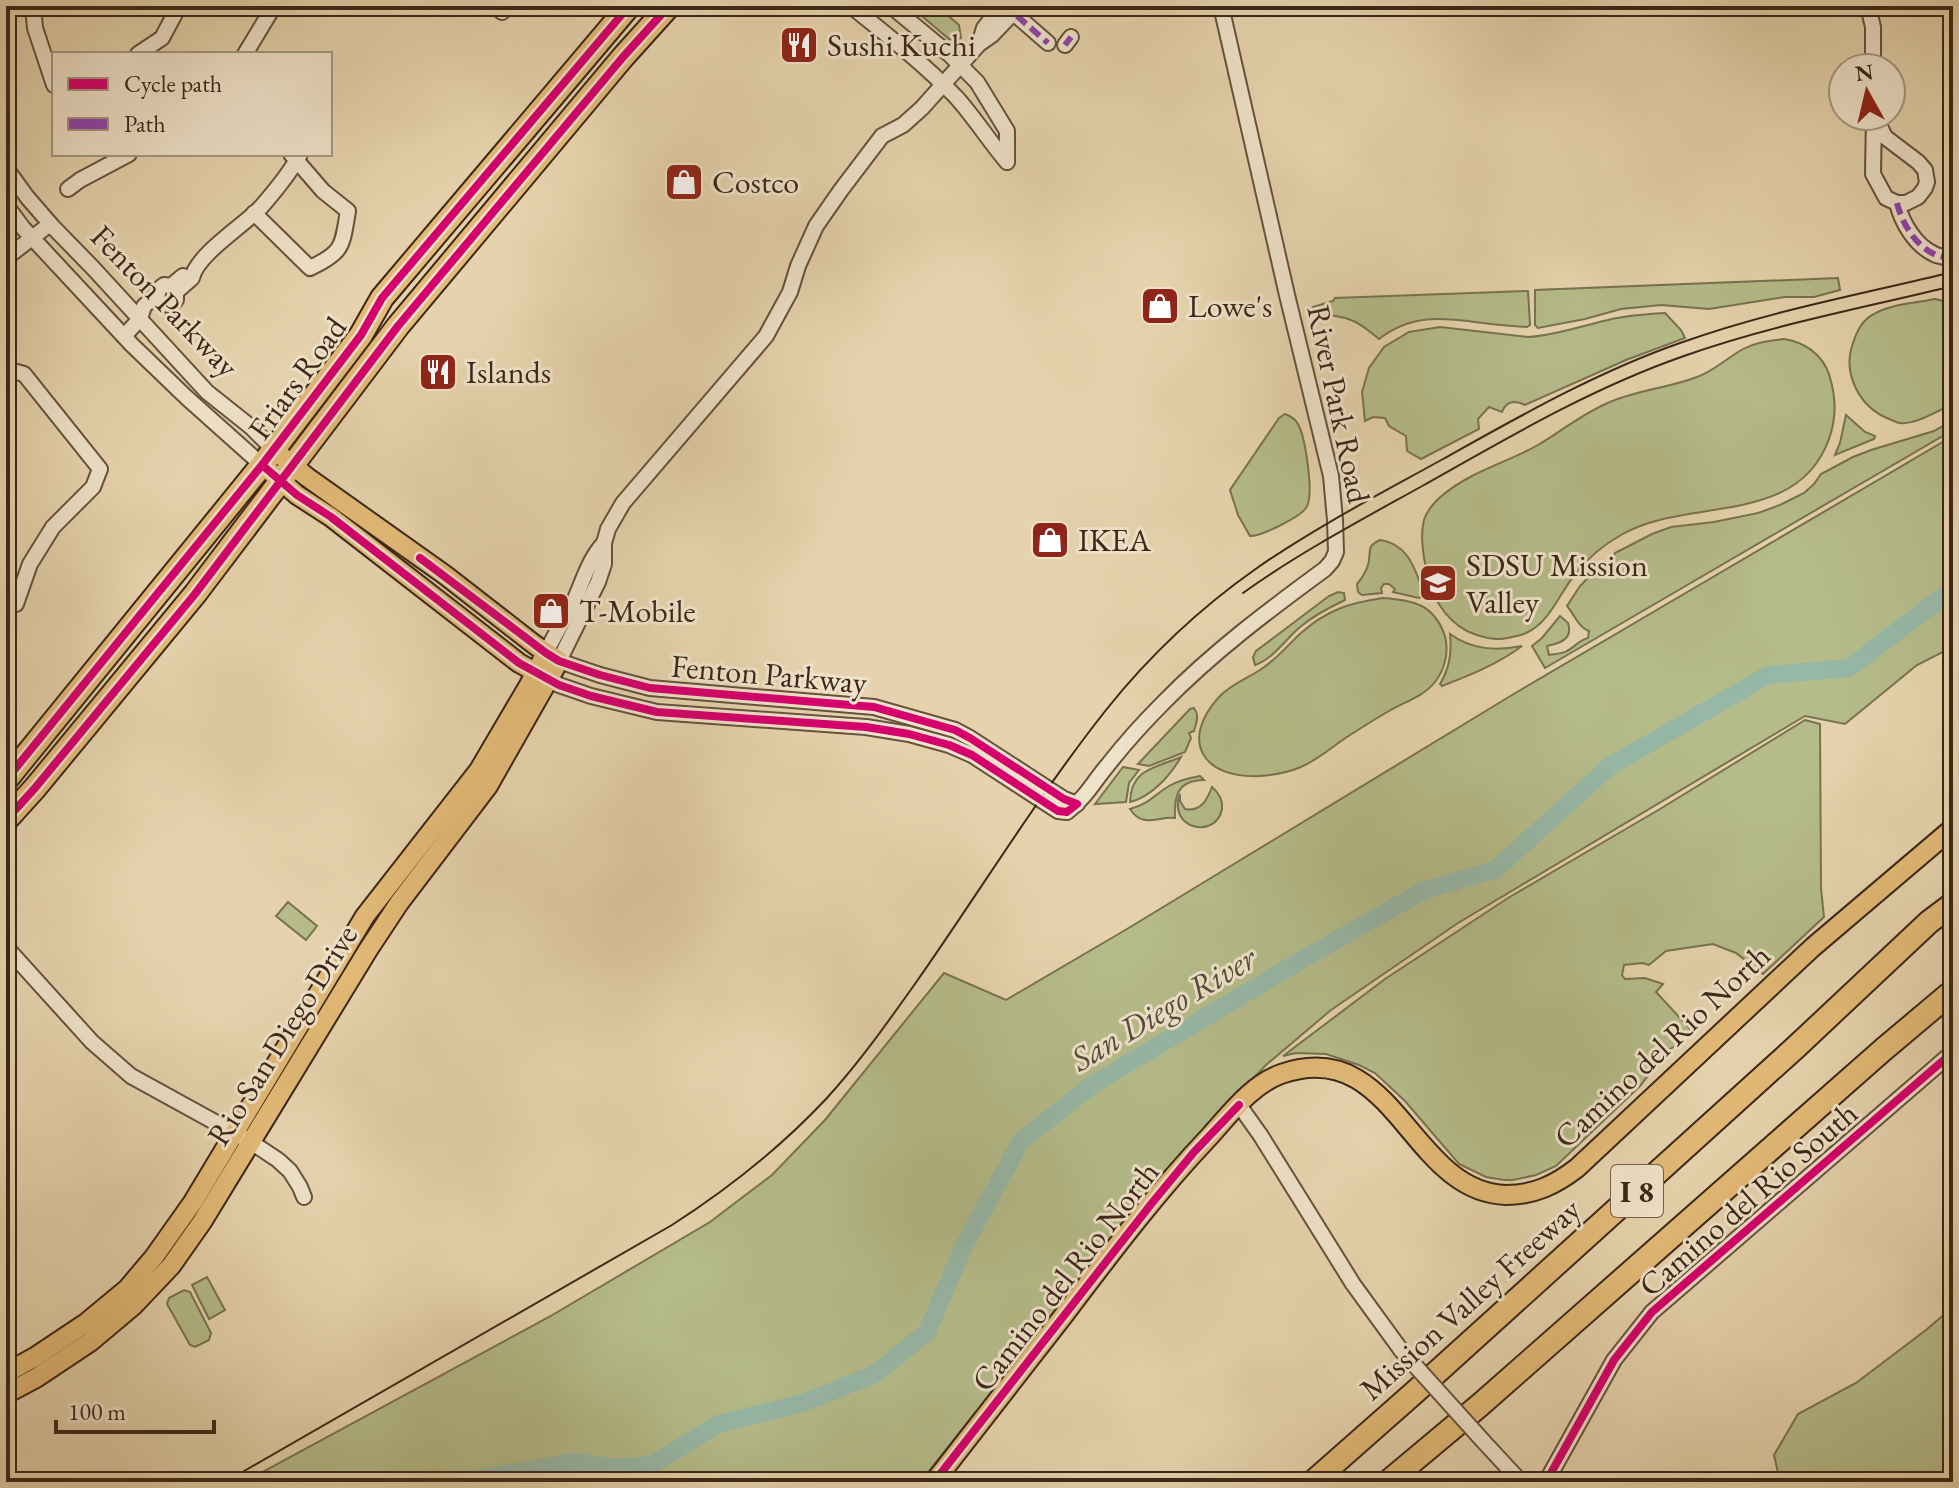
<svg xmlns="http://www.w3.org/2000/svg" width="1959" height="1488" font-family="'EB Garamond',serif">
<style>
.green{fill:#b5bc8a;stroke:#787251;stroke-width:2}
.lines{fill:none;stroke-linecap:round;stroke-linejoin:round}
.river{stroke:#97b8a7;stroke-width:18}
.minor-casing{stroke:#66523d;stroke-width:18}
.major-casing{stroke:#3b2718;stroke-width:22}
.highway-casing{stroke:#3b2718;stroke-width:26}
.minor{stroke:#efe2ca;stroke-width:14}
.major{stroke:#e3ba76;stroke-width:18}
.highway{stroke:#e3ba76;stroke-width:22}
.tram{stroke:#3b2718;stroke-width:2}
.minor-bridge-casing{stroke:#66523d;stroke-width:18;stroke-linecap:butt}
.minor-bridge{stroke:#efe2ca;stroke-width:14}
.quiet{stroke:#8e44ad;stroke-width:6;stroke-dasharray:12 6;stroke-linecap:butt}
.cycleway-casing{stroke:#efe2ca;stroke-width:13}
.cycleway{stroke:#d6006c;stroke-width:8}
.labels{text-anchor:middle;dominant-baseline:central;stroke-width:6;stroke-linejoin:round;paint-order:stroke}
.shield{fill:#efe2ca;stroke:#715f4d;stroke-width:2}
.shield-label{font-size:30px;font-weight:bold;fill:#3b2718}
.poi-label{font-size:32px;fill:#3b2718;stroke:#efe2ca;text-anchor:start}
.street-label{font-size:32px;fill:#3b2718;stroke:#efe2ca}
.water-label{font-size:34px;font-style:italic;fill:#524b3c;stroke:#efe2ca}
</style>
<rect width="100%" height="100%" fill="#e6d3ad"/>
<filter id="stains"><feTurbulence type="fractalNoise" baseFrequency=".0025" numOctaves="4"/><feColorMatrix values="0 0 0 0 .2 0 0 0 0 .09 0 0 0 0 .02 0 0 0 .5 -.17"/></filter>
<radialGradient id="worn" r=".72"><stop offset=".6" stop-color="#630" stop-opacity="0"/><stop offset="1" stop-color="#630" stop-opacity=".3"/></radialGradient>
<g class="green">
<path d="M910,6H937L959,25L961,38L956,41L949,39Z"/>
<path d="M1838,278L1840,290L1814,297H1785L1709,309L1661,305L1621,309L1585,319L1538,328L1535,325V290Z"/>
<path d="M1528,291L1530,325L1527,327C1512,326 1497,325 1483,323C1443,318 1413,313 1379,339C1370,332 1362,324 1351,320C1339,315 1323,317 1313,307L1333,301L1335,298Z"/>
<path d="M1935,299L1953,303V404C1939,410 1916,425 1900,423C1896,423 1893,420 1889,419C1859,407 1842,373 1853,343C1857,331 1862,320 1874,314C1891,304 1915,303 1935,299Z"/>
<path d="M1665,313L1681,330L1685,338L1626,360L1525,405C1515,400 1506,401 1502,412L1489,407L1478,419L1479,429L1421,459L1407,451L1406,436L1389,426L1385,418L1373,417L1365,421L1362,392L1369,368L1384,347L1409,332L1440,327L1528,337C1556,335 1581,326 1608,320C1627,315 1646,314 1665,313Z"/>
<path d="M1784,339C1804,342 1822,354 1829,374C1836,397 1837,416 1829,439C1797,528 1687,496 1621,535C1603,545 1588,558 1575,574C1560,593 1550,622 1526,633C1521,636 1513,636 1508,638C1495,641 1479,637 1467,631C1444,619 1430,594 1426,568C1423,554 1420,535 1424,520C1430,501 1455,485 1472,476C1493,465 1517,457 1538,445C1562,431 1583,413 1610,402C1637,390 1669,388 1697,377C1714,371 1727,358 1743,349C1756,342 1770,341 1784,339Z"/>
<path d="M1285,414C1291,416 1296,419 1299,426C1305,439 1315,496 1306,508C1300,517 1260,537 1250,536L1238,515L1230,490L1279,418Z"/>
<path d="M1846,415L1865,432L1875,436L1874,439L1835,455L1840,443Z"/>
<path d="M1953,420V430L1545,668L1532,646L1542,638L1560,616L1568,623C1573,639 1561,643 1547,646L1549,655C1555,654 1562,654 1567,651C1575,647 1579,640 1588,638L1589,631C1579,628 1574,614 1567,606L1580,586L1599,566C1607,566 1613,560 1615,553L1652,534L1671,527L1714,522L1758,513L1780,505L1804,493L1814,484L1821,474L1853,457L1871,450L1934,431Z"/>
<path d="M1953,436V647L1917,665L1845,724L1805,716L1458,923L1331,1010L1266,1065L1184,1150L920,1482H244L549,1317L710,1222L772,1175L825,1120L944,973L1006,1000L1127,929L1517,692Z"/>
<path d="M1380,540C1409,544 1415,570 1424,593L1422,597L1419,598L1393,592L1395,589L1389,584H1384L1381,588L1382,593L1362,595L1358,592L1357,584C1362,578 1366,572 1368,565C1372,551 1365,547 1380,540Z"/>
<path d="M1338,592L1344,593L1345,600C1328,608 1313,616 1300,627C1285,640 1273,659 1255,665L1253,657L1256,651L1329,596Z"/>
<path d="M1383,598C1413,600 1434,604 1445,636C1449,652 1445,669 1435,682C1423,697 1404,702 1389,711C1375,719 1361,728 1347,737C1332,747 1319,759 1301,767C1289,772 1274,775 1260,776C1203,779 1179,741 1219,697C1231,684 1246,679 1260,670C1276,660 1287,646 1301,633C1327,610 1349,603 1383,598Z"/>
<path d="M1450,634C1472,650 1496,651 1522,646C1498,664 1470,675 1442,686L1440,684C1450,668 1452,652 1450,634Z"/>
<path d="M1194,708C1200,716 1196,723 1194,731L1189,733L1191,738L1185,752L1149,766L1138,764L1190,709Z"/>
<path d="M1805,720L1820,724L1821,888L1824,917L1763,974L1736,953L1713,944L1666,951L1649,965L1642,963L1624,965L1622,975L1625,979L1645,978L1663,984L1656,992L1692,1031L1677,1045L1665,1052L1641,1085L1556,1166L1536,1175L1513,1180H1504L1486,1177L1459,1164L1405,1101L1375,1073L1359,1065L1326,1054L1296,1053L1283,1056L1385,979L1508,898L1660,809Z"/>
<path d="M1181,757C1170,776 1151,797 1130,802C1131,768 1156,768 1181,757Z"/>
<path d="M1123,767L1139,770L1129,783L1126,802L1095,804Z"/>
<path d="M1200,776L1204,780C1177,780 1174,797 1175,818C1157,816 1143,829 1130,809C1149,804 1154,795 1169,786C1179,780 1189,778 1200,776Z"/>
<path d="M1212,787C1219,793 1223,800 1222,809C1216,840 1167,829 1180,794V801L1185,809C1201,812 1207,800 1212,787Z"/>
<path d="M288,902L317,926L306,940L276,916Z"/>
<path d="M207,1277L225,1310L209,1319L192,1285Z"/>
<path d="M184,1290L190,1292L211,1333L209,1340L195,1347L190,1345L167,1304L169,1298Z"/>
<path d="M1953,1307V1482H1780L1774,1455L1798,1414L1856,1383L1926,1330Z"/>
</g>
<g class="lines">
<path class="river" d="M460,1482L573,1462L615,1468L652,1465L718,1424L803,1403L875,1374L927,1332L964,1246L1021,1141L1092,1085L1303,959L1423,891L1496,869L1610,766L1768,675L1849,668L1953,589"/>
<g class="minor-casing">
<g id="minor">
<path d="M33,6L35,28L54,85"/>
<path d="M495,6L502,12L508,6"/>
<path d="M851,6C887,35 924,64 956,97C975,118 989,141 1007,162"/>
<path d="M891,6L949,54L977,82L1007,131V162"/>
<path d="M1016,6L1013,13L992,35L979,44L922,108L903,125L882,136L841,190L816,226L798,266L790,292L766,336L623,503L608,529L604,543V564L598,582L559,661L600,675L650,688L874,707L955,730L970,738L1064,799L1077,804"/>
<path d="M1868,6L1873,27V68"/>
<path d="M1017,16L1048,43"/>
<path d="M979,44L984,28L1001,6"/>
<path d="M1065,45L1071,37"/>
<path d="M138,54L162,38L179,6"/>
<path d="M245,54L274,6"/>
<path d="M1874,116L1873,174L1886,198L1897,203H1906L1918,197L1925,188L1927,182L1925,170L1918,162L1885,137L1875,116"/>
<path d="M6,168L27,197L53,227L93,268L207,392L251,427L274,450"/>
<path d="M68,189L80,180L129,154"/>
<path d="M1897,203C1902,223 1915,245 1934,254C1939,257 1947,257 1953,258"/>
<path d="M6,205L23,228L132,345L186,397L262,465"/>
<path d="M254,213L310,268C344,252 342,246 348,211L323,191L291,154"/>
<path d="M6,258L50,224"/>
<path d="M171,286L176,292V300L171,305L161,304L157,298L159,289L164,285L171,286L183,276"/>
<path d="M176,292L192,278C197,254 245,225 262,206C275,191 291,172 300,154"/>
<path d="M124,336L140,319L144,306L157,295"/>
<path d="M6,369L24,374L100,469L93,487L53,527L30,564L16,604L6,607"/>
<path d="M546,653C554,635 565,619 574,601C583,581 589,559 604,543"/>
<path d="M548,679L559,685L591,696L657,712L866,727L909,734L949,745L972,755L1058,811L1067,812C1087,796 1092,784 1107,766C1125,743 1144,722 1164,702C1213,652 1269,610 1325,569L1332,561L1336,552L1335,520L1331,476L1287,295L1221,6"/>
<path d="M6,947L92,1042L131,1076L251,1142L278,1160L290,1171L300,1187L304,1197"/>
<path d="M1239,1105L1261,1136L1353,1284L1401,1350"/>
<path d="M1484,1442L1521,1482"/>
<path d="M1546,1482L1614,1360L1652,1312L1953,1052"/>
</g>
</g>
<g class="major-casing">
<g id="major">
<path d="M272,473L297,495L331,517L519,663L546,678"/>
<path d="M6,1373L35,1357L86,1323L127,1289L154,1257L193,1202L365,916L479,770L529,685L546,653"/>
<path d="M6,1394L36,1378L90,1342L134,1305L171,1266L202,1222L368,950L399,903L488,786L559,661L535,645L445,575L307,477L274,450"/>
<path d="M934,1482C977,1426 1021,1371 1064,1315C1110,1254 1156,1193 1209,1137C1230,1114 1251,1085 1281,1074C1395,1034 1409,1192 1506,1195C1534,1195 1555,1185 1577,1168L1813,947L1953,828"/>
</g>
</g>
<g class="highway-casing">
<g id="highway">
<path d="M6,780L262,465L361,335L382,298L629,6"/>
<path d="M6,820L35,788L195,594L398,326L623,57L669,6"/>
<path d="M1313,1482L1415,1392L1796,1047L1929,922L1953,904"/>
<path d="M1388,1482L1480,1405L1884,1049L1953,991"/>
</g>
</g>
<use href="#minor" class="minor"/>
<use href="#major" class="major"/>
<use href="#highway" class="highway"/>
<g class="tram">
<path d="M1243,593C1300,552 1363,519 1424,485C1509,437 1592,388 1684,356C1771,325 1863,308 1953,286"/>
<path d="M225,1482L672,1225C728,1189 780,1148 826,1099C859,1063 888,1022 917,981C980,891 1038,796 1106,710C1149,656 1200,608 1257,568C1316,527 1380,494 1443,459C1520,416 1597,372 1680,343C1769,311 1862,294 1953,272"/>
</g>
<g class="minor-bridge-casing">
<path id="minor-bridge" d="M1401,1350L1484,1442"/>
</g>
<use href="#minor-bridge" class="minor-bridge"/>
<g class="quiet">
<path d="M1017,16L1048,43"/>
<path d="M1065,45L1071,37"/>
<path d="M1897,203C1902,223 1915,245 1934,254C1939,257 1947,257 1953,258"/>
</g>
<g class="cycleway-casing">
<g id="cycleway">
<path d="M262,465L297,495L331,517L519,663L559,685L591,696L657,712L866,727L909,734L949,745L972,755L1058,811L1067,812L1077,804L1064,799L970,738L955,730L874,707L650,688L600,675L559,661L546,653L420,558"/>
<path d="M6,780L262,465L361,335L382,298L629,6"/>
<path d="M6,820L35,788L195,594L398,326L623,57L669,6"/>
<path d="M934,1482L1152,1203L1194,1152L1239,1105"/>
<path d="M1546,1482L1614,1360L1652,1312L1953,1052"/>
</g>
</g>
<use href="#cycleway" class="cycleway"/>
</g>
<defs>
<g id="restaurant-square" transform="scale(2)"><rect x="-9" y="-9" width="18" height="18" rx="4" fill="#8f2418" stroke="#efe2ca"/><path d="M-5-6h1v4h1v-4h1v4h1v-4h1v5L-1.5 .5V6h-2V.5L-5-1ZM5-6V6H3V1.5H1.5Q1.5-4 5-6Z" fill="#fff"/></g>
<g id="shop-square" transform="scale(2)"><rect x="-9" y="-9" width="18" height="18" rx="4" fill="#8f2418" stroke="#efe2ca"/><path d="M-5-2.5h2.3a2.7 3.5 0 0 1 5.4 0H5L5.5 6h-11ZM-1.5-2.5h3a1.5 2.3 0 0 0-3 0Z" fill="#fff"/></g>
<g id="university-square" transform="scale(2)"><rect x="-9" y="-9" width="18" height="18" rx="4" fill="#8f2418" stroke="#efe2ca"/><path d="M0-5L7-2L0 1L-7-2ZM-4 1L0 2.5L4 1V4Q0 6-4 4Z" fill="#fff"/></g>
</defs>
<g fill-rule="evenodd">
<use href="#restaurant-square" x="799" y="45"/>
<use href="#shop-square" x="684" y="182"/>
<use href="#shop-square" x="1160" y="306"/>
<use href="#restaurant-square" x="438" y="372"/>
<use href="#shop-square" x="1050" y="540"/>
<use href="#university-square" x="1438" y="583"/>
<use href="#shop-square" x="551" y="611"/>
</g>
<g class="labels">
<rect class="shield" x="1611" y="1165" width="52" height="52" rx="6"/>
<g class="shield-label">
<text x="1637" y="1191">I 8</text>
</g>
<g class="poi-label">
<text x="827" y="45">Sushi Kuchi</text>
<text x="712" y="182">Costco</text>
<text x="1188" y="306">Lowe's</text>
<text x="466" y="372">Islands</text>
<text x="1078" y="540">IKEA</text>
<text x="1466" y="565">SDSU Mission<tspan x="1466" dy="37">Valley</tspan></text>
<text x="579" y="611">T-Mobile</text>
</g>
<g class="street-label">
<text transform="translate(165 301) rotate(46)">Fenton Parkway</text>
<text transform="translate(297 378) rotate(-54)">Friars Road</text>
<text transform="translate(1339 404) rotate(78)">River Park Road</text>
<text transform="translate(769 674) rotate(5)">Fenton Parkway</text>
<text transform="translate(282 1035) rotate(-58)">Rio San Diego Drive</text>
<text transform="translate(1662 1046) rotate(-43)">Camino del Rio North</text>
<text transform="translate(1748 1199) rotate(-41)">Camino del Rio South</text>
<text transform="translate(1065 1276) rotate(-52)">Camino del Rio North</text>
<text transform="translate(1470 1299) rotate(-42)">Mission Valley Freeway</text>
</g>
<g class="water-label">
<text transform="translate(1163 1008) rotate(-31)">San Diego River</text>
</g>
</g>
<rect width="1959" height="1488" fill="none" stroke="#e6d3ad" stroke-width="32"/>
<rect x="8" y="8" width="1943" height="1472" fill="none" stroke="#3b2718" stroke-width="4"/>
<rect x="16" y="16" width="1927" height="1456" fill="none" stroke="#3b2718" stroke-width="2"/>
<rect x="52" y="52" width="280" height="104" fill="#efe2ca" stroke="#a79783" stroke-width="2"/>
<rect x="68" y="78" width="40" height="12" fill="#d6006c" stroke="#a79783" stroke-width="2"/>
<text x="124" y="92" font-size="24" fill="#3b2718">Cycle path</text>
<rect x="68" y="118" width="40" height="12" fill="#8e44ad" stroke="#a79783" stroke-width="2"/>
<text x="124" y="132" font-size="24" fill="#3b2718">Path</text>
<g transform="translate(1867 92) rotate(352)"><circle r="38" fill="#efe2ca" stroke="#a79783" stroke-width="2"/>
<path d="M0-6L14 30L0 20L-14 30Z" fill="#8f2418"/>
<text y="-12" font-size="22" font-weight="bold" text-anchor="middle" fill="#3b2718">N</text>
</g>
<path d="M56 1420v12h158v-12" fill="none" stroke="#3b2718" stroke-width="4"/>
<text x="68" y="1420" font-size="24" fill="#3b2718" stroke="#efe2ca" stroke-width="6" paint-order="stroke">100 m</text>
<rect width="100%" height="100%" filter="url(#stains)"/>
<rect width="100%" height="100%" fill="url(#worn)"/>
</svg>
